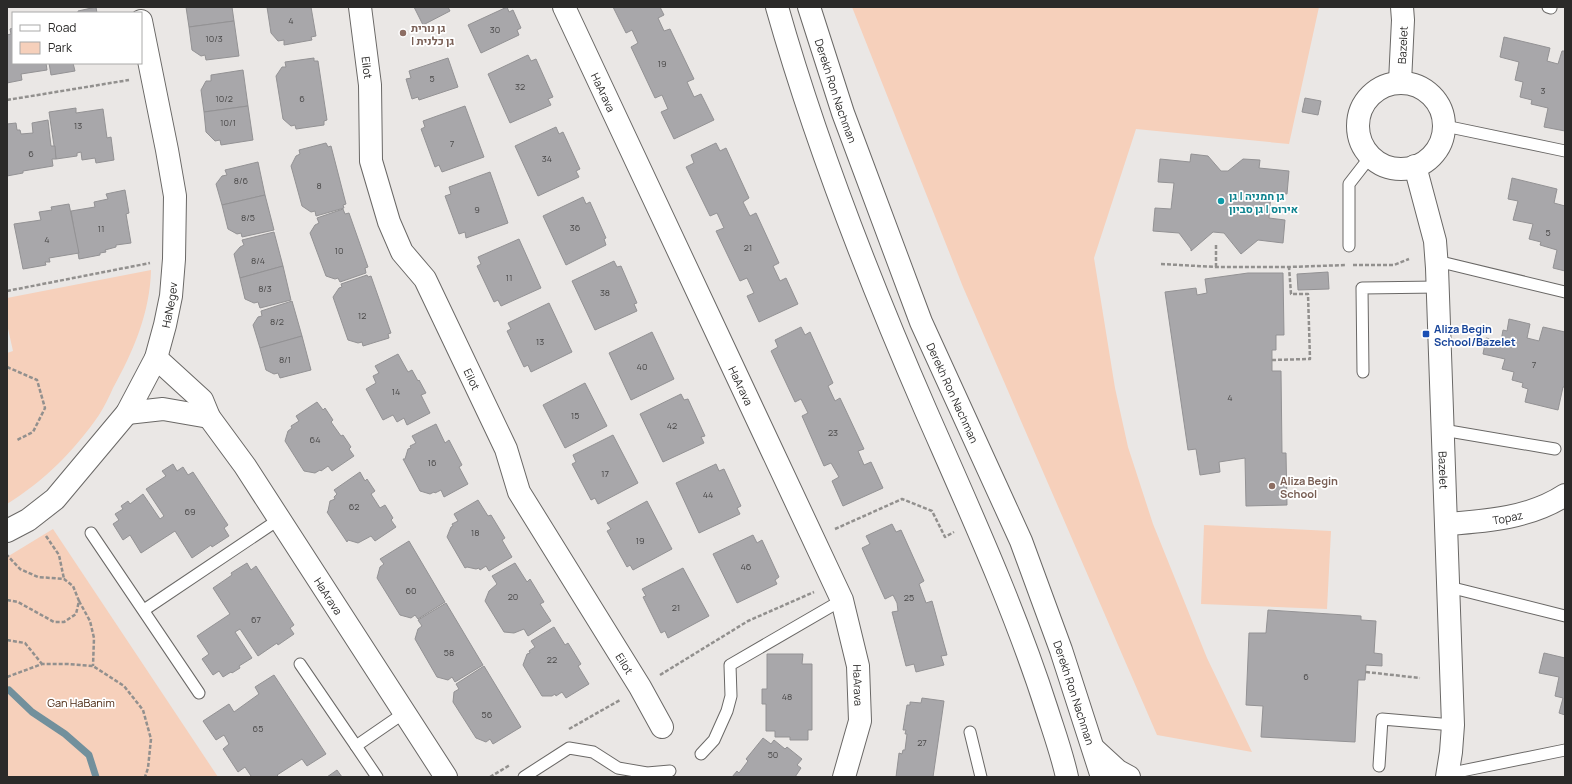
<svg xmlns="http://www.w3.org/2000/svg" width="1572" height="784" font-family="Manrope,Heebo,sans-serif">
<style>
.green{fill:#f6d0bb}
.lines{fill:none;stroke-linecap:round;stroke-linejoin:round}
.stream{stroke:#72909c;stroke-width:7}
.building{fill:#a8a7aa;stroke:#939294}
.lane-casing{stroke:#6a6866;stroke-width:13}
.street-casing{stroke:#6a6866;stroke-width:24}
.secondary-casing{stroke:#6a6866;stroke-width:24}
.path{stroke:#92908e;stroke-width:2.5;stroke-dasharray:4 2;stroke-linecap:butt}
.lane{stroke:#fff;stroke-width:11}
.street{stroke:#fff;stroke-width:22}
.secondary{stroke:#fff;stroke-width:22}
.education-dot{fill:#8d6e63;stroke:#fff;stroke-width:1.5}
.culture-dot{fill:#0f9aa8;stroke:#fff;stroke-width:1.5}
.transit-dot{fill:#1a4fb4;stroke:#fff;stroke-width:1.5}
.labels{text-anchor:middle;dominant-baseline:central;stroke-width:3.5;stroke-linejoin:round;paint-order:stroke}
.number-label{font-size:9px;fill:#4a4949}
.education-label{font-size:11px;font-weight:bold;fill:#785e54;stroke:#fff;text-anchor:start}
.street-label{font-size:11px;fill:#2b2a29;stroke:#fff}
.culture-label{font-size:11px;font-weight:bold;fill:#0d838f;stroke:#fff;text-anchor:start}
.transit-label{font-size:11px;font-weight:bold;fill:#164399;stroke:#fff;text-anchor:start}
.park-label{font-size:11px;fill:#441f07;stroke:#fff}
</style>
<rect width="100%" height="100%" fill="#eae7e5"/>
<g class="green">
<path d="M852,7H1319L1289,144L1136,129L1094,258L1115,388L1128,447L1153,524L1207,658L1252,752L1157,735L963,287Z"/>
<path d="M151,270C150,313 133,352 113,388C109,397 104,407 99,415C75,450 43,482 7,504V353L13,351L7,324V298Z"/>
<path d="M1204,525L1331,531L1327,609L1201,604Z"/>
<path d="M53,529L218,777H7V557Z"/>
</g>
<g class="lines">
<path class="stream" d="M9,690L32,712L65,734L89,755L96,777"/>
</g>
<g class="building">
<path d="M96,7L97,13H78V11Z"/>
<path d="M186,7H232L234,21L189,27Z"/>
<path d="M267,7H311L316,36L311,37L312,40L284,45V40L278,41L271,33Z"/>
<path d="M414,7H448L450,11L423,25Z"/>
<path d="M507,7L509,12L513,10L521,28L517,30L519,35L481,53L468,25Z"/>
<path d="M613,7H660L664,15L658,18L664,31L670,29L694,79L687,82L694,97L701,94L714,120L674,139L661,112L668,109L662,95L655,98L631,47L638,43L632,30L626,33Z"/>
<path d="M234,21L239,56L206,60L205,55L201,56L192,50L189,27Z"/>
<path d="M13,28V63H46L47,70L21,74L22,80L7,83V35L11,34L10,29Z"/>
<path d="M1504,37L1550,48L1547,61L1558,64L1562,51H1565V131L1544,127L1548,108L1531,104L1532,100L1520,97L1523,82L1515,80L1519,62L1500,57Z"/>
<path d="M528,55L531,61L536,59L553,97L548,99L551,105L510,123L488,74Z"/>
<path d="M314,58V61H318L327,120L324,121V125L296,129L295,125L291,126L283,119L276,76L282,67H286L285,62Z"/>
<path d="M448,58L458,87L419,100L418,97L412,99L406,79L411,78L409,71Z"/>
<path d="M49,63H73L75,71L51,75Z"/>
<path d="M243,70L248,106L204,112L201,90L206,81H211V75Z"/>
<path d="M1305,98L1321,101L1318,115L1302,112Z"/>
<path d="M248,106L253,140L221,145L220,140L215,141L206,132L204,112Z"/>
<path d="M465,106L484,157L442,172L439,165L435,167L421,129L425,127L423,121Z"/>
<path d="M76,108V113L103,109L107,138L111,137L114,160L96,163L95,158L82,160L81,152L77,153V156L56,159L49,112Z"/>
<path d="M48,120L51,146H55L56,159H52L53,166L23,171V173L7,176V124L16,123L17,130H20L21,134L33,133L32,123Z"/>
<path d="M556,127L559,134L563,132L580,169L576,171L579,177L538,196L515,146Z"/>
<path d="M326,143L328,147L331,146L346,204L343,205L344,208L316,216L315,211L311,212L302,206L291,166L296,156L300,154L299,150Z"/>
<path d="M716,143L720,151L726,148L749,198L743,202L750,216L756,213L779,263L773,266L780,281L786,278L798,304L759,322L747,296L754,293L747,278L740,281L716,231L724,228L717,213L710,216L686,167L694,163L691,155Z"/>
<path d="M1191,154L1208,156L1221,171H1228L1243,159L1260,160L1259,168L1289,171L1287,194L1271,192L1269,218L1285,220L1283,243L1258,240L1241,254L1224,233L1213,232L1191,251V249L1179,233L1153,231L1155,208L1171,209L1174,183L1158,182L1160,159L1190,162Z"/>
<path d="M258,162L265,195L222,205L216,184L222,176L227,175L225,170Z"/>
<path d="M490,172L508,223L466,238L465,232L459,234L445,196L451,194L449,187Z"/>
<path d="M1512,178L1557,189L1554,203L1565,206V271L1553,268L1557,250L1540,245L1541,242L1529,239L1533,224L1513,220L1518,201L1508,199Z"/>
<path d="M125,190L129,213L126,214L131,243L116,245V247L105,250L106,252L100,253V255L79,259L71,211L95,207L94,202L108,199L106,194Z"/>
<path d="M265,195L274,230L242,237L241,233L237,234L228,229L222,205Z"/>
<path d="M583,197L586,204L590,202L606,238L604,239L606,245L566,265L543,216Z"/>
<path d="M69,204L79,253L49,258L50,262H45L46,265L23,269L14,224L41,220L39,212L52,210L51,207Z"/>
<path d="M343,209L345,214L349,213L368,267L365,268L366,273L340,282L338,278L335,279L326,276L310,233L315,225L319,223L317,218Z"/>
<path d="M274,232L283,266L240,278L234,254L240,247L244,245L242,240Z"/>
<path d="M519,239L541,288L501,306L498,300L494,302L477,266L481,264L478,257Z"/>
<path d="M614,261L617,267L621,266L637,303L634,304L637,311L595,330L572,281Z"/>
<path d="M283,266L291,300L260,308L258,302L254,303L245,299L240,278Z"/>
<path d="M1328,272L1329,289L1298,290L1297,274Z"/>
<path d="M1248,273H1283L1284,335H1276V350H1272V371H1281L1282,453H1286L1287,505L1246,506L1245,458L1219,462L1220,472L1200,475L1196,449L1188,450L1165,292L1196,288L1197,295L1207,293L1205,279Z"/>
<path d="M367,275L368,277L371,276L391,333L388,334L389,338L363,346L362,342L358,343L348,340L333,297L339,288L342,287L341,284Z"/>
<path d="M292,301L302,336L260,348L253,325L258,317L262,316L261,311Z"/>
<path d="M549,303L572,352L531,372L528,365L524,367L507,331L511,329L508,323Z"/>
<path d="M1509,319L1530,324L1527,338L1539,341L1543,327L1565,332V387H1563L1558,410L1525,402L1528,389L1522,387L1523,383L1512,380L1514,372L1502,369L1505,359L1483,354L1486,338L1501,341L1503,330L1507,331Z"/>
<path d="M801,327L805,335L810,332L833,383L828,386L835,401L840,398L864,449L858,451L864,465L871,462L883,488L843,506L832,481L839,477L831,463L824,466L802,416L808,413L801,399L795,402L771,351L778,347L775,340Z"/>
<path d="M652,332L674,379L631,400L609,353Z"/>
<path d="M302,336L311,370L280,378L278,373L274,374L266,370L260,348Z"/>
<path d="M398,354L408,372L412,370L418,381L419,380L426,393L421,395L430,413L407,425L404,418L397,422L393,415L383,420L366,389L376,383L373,376L379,373L375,366Z"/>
<path d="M585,383L607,426L565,448L543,405Z"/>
<path d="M681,394L684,400L688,399L705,436L701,437L704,443L663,462L640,414Z"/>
<path d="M317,402L323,410L325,408L333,420L331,422L341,436L343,435L351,447L349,449L354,456L332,471L328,466L321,471L320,470L315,473L304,471L285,441L288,431L292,428L291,426L299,421L296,416Z"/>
<path d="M436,424L445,443L449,440L462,465L459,467L468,484L444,497L441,490L435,493L434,492L430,494L420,491L403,459H405L408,449L411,448L410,446L416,443L412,436Z"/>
<path d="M613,435L638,483L598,504L595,498L591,500L572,464L576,462L573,455Z"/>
<path d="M173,464L177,471L183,467L188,475L193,472L228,525L224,528L229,536L212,547L211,545L192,558L175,531L141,553L130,535L123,540L113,524L119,520L115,514L123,509L121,506L128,501L130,504L143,494L160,519L164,516L146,489L166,476L162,471Z"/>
<path d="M716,464L719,471L724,469L741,506L737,508L740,514L699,533L676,483Z"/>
<path d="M360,472L365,481L367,479L375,491L371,494L380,508L385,505L393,518L391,520L396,527L375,541L371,536L358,543L348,540L347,542L327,512L328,511L330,501L335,499L334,497L337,494L334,490Z"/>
<path d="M478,500L488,516L491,515L505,538L502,540L512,557L489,571L486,566L480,570L479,568L476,569L467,567L465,568L447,537L451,527L453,526L452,524L458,521L454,514Z"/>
<path d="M647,501L672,549L633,570L630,565L627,567L607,531L611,529L607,523Z"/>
<path d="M892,524L896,532L901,530L924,581L919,584L926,603L932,601L947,655L941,656L944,665L916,672L914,664L906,666L892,612L898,611L897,603L893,595L885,599L862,548L870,544L866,536Z"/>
<path d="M753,535L757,543L762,540L779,577L775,580L777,584L737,603L713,554Z"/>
<path d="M409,541L445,602L418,619L415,615L411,618L400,615L377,578L380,567L384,564L380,559Z"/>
<path d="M247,563L251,570L256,566L294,625L290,628L294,634L278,645L277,643L258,656L240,629L235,632L252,658L239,666L240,668L232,673L231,672L223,677L219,671L213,675L202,659L209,654L197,636L230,614L213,588L232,575L231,573Z"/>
<path d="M515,563L527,582L530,579L544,602L540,604L551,621L528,636L524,629L514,633L504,632L485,601L489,591L497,584L492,576Z"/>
<path d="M683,568L709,616L668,638L665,631L661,633L643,597L646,596L642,589Z"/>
<path d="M446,603L483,665L455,682L452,677L448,680L437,677L415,639L418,629L422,626L418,620Z"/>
<path d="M1268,610L1361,616V620L1376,621L1374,653L1382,654V666L1366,665L1365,680H1358L1355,742L1261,737L1263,706L1246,705L1249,633H1266Z"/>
<path d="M554,627L565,645L568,643L581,664L578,666L589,684L566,698L562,692L556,696L555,694L552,696H542L523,665L527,654L530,653L529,651L535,647L531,641Z"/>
<path d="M1544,653L1565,658V715L1559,713L1563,698L1555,696L1559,677L1539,673Z"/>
<path d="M767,654H803L802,664H812V730H808V740H790V737H775V731H766V704H762V689H767Z"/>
<path d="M484,666L521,727L493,744L490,739L486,742L476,738L453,702L454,692L459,689L456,684Z"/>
<path d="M274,675L326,754L307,766L302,759L277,775L279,777H249L251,776L245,767L238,772L223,749L229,744L224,735L216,740L203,721L229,704L234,712L259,694L255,687Z"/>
<path d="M922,698L944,701L933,777H896L899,753L902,754L903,750H905L907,734H905L906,730H903L907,705H910V702L921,703Z"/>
<path d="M763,738L771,744L774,740L785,749L787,747L802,759L797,765L801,768L795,777H732L737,771L739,773L748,761L746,759Z"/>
<path d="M337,770L342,777H327Z"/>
</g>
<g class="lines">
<g class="lane-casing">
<g id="lane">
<path d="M1548,7L1551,8"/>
<path d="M1445,126L1565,151"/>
<path d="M1349,246V184L1370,157"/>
<path d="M1437,261L1565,292"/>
<path d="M1363,372L1362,288L1438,287"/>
<path d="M1443,430L1555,449"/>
<path d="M91,533L199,693"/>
<path d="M1449,587L1565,616"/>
<path d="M144,610L278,520"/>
<path d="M300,664L356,746L404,713"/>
<path d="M970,732L981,777"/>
<path d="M356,746L377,777"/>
<path d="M701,754L714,740L727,711L731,696L730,665L842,600"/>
<path d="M1379,766L1382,719L1453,725"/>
<path d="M1447,774L1565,750"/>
<path d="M524,777L569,748L593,752L618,768L647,773L670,771"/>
</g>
</g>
<g class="street-casing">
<g id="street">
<path id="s1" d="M360,7L370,85L371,161L389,222L402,252L425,279L506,449L519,492L640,687L662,727"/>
<path id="s2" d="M564,7L842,600L858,666L860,721L844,777"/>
<path id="s3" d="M1400,82L1403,20L1402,7"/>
<circle cx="1401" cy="126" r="43"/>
<path id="s4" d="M1415,166L1435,241L1437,268L1453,725L1451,752L1447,777"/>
<path id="s5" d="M156,358L202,400L209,417L245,466L446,777"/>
<path d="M127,413L163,409L209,417"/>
<path id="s6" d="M1447,524C1487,521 1530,518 1565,495"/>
<path id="s7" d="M7,531L28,520L55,499L127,413L156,358L165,325L171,296L174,259L175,196L167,150L141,21"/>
<path d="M1094,749L1118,771L1129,777"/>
</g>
</g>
<g class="secondary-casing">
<g id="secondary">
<path d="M777,7C816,145 869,280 926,411C969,509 1014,607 1047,710C1054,732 1062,754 1067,777"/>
<path id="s8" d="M809,7L843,113L921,322L1021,541L1061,650L1102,777"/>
</g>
</g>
<g class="path">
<path d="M7,100L129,80"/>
<path d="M1161,264L1216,267H1289L1346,265"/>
<path d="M1353,265H1394L1409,259"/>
<path d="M1216,267V244"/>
<path d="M7,291L150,263"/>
<path d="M1272,360L1310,359L1308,294H1291L1289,267"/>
<path d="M7,367L37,380L45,408L33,432L17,440"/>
<path d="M835,529L902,499L932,511L945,537L954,532"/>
<path d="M46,536L59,555L64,579"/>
<path d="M7,600L18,602L54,622H64L76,614L79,601L73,586L64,579L38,577L20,569L7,555"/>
<path d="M79,601L90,621L94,638L93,666"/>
<path d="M7,640L25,643L42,664"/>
<path d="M1366,672L1420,678"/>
<path d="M660,675L748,621L814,592"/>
<path d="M7,677L42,664H68L93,666L124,686L143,710L151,739L148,768L145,777"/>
<path d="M569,729L620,700"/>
<path d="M490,777L510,765"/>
</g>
<use href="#lane" class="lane"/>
<use href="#street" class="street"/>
<use href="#secondary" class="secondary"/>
</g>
<g class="education-dot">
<circle cx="403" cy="33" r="4"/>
<circle cx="1272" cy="486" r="4"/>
</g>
<circle class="culture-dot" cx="1221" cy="201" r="4"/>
<rect class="transit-dot" x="1422" y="330" width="8" height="8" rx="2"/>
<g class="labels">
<g class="number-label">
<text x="291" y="20">4</text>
<text x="495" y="29">30</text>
<text x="214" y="38">10/3</text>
<text x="662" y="63">19</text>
<text x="432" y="78">5</text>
<text x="520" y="86">32</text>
<text x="1543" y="90">3</text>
<text x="224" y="98">10/2</text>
<text x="302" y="98">6</text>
<text x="228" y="122">10/1</text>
<text x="78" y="125">13</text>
<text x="452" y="143">7</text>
<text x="31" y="153">6</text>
<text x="547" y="158">34</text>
<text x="241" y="180">8/6</text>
<text x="319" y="185">8</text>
<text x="477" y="209">9</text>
<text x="248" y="217">8/5</text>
<text x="575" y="227">36</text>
<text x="101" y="228">11</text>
<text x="1548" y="232">5</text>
<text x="47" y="239">4</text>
<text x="748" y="247">21</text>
<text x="339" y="250">10</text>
<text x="258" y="260">8/4</text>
<text x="509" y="277">11</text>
<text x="265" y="288">8/3</text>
<text x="605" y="292">38</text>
<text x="362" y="315">12</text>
<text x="277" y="321">8/2</text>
<text x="540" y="341">13</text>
<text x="285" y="359">8/1</text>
<text x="1534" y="364">7</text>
<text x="642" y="366">40</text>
<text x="396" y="391">14</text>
<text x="1230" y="397">4</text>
<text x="575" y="415">15</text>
<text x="672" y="425">42</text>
<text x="833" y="432">23</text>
<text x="315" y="439">64</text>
<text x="432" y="462">16</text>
<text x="605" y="473">17</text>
<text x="708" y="494">44</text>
<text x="354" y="506">62</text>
<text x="190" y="511">69</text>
<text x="475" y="532">18</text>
<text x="640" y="540">19</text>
<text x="746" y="566">46</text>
<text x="411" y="590">60</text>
<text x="513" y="596">20</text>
<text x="909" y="597">25</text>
<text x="676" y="607">21</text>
<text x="256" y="619">67</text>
<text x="449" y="652">58</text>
<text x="552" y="659">22</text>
<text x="1306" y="676">6</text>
<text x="787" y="696">48</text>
<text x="487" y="714">56</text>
<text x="258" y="728">65</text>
<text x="922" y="742">27</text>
<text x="773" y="754">50</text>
</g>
<g class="education-label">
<text x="411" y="27">גן נורית<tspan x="411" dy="13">| גן כלנית</tspan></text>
<text x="1280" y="480">Aliza Begin<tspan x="1280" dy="13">School</tspan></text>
</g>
<g class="street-label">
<text stroke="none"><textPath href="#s3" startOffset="37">Bazelet</textPath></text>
<text stroke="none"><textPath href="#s1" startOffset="61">Eilot</textPath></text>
<text stroke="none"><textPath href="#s8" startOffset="88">Derekh Ron Nachman</textPath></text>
<text stroke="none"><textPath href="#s2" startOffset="94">HaArava</textPath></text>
<text stroke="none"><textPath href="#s7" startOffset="287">HaNegev</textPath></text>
<text stroke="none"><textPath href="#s1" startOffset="397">Eilot</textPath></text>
<text stroke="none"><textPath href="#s2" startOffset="418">HaArava</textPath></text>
<text stroke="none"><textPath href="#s8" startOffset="412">Derekh Ron Nachman</textPath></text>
<text stroke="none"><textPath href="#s4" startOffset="307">Bazelet</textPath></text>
<text stroke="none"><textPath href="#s6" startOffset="61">Topaz</textPath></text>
<text stroke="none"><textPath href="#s5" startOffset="296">HaArava</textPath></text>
<text stroke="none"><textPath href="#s1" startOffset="721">Eilot</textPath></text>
<text stroke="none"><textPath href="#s2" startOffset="742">HaArava</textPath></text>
<text stroke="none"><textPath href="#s8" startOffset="736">Derekh Ron Nachman</textPath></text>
</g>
<g class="culture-label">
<text x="1229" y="195">גן חמניה | גן<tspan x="1229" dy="13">אירוס | גן סביון</tspan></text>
</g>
<g class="transit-label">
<text x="1434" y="328">Aliza Begin<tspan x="1434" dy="13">School/Bazelet</tspan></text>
</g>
<g class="park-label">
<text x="81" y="702">Gan HaBanim</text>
</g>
</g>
<rect width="1572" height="784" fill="none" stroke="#2b2a29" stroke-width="16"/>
<rect x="12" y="12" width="130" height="52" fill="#ffffff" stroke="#aaaaa9"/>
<rect x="20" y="25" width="20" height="6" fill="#ffffff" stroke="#aaaaa9"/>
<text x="48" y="32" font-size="12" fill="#2b2a29">Road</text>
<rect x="20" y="42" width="20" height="12" fill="#f6d0bb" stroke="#aaaaa9"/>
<text x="48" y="52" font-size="12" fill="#2b2a29">Park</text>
</svg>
